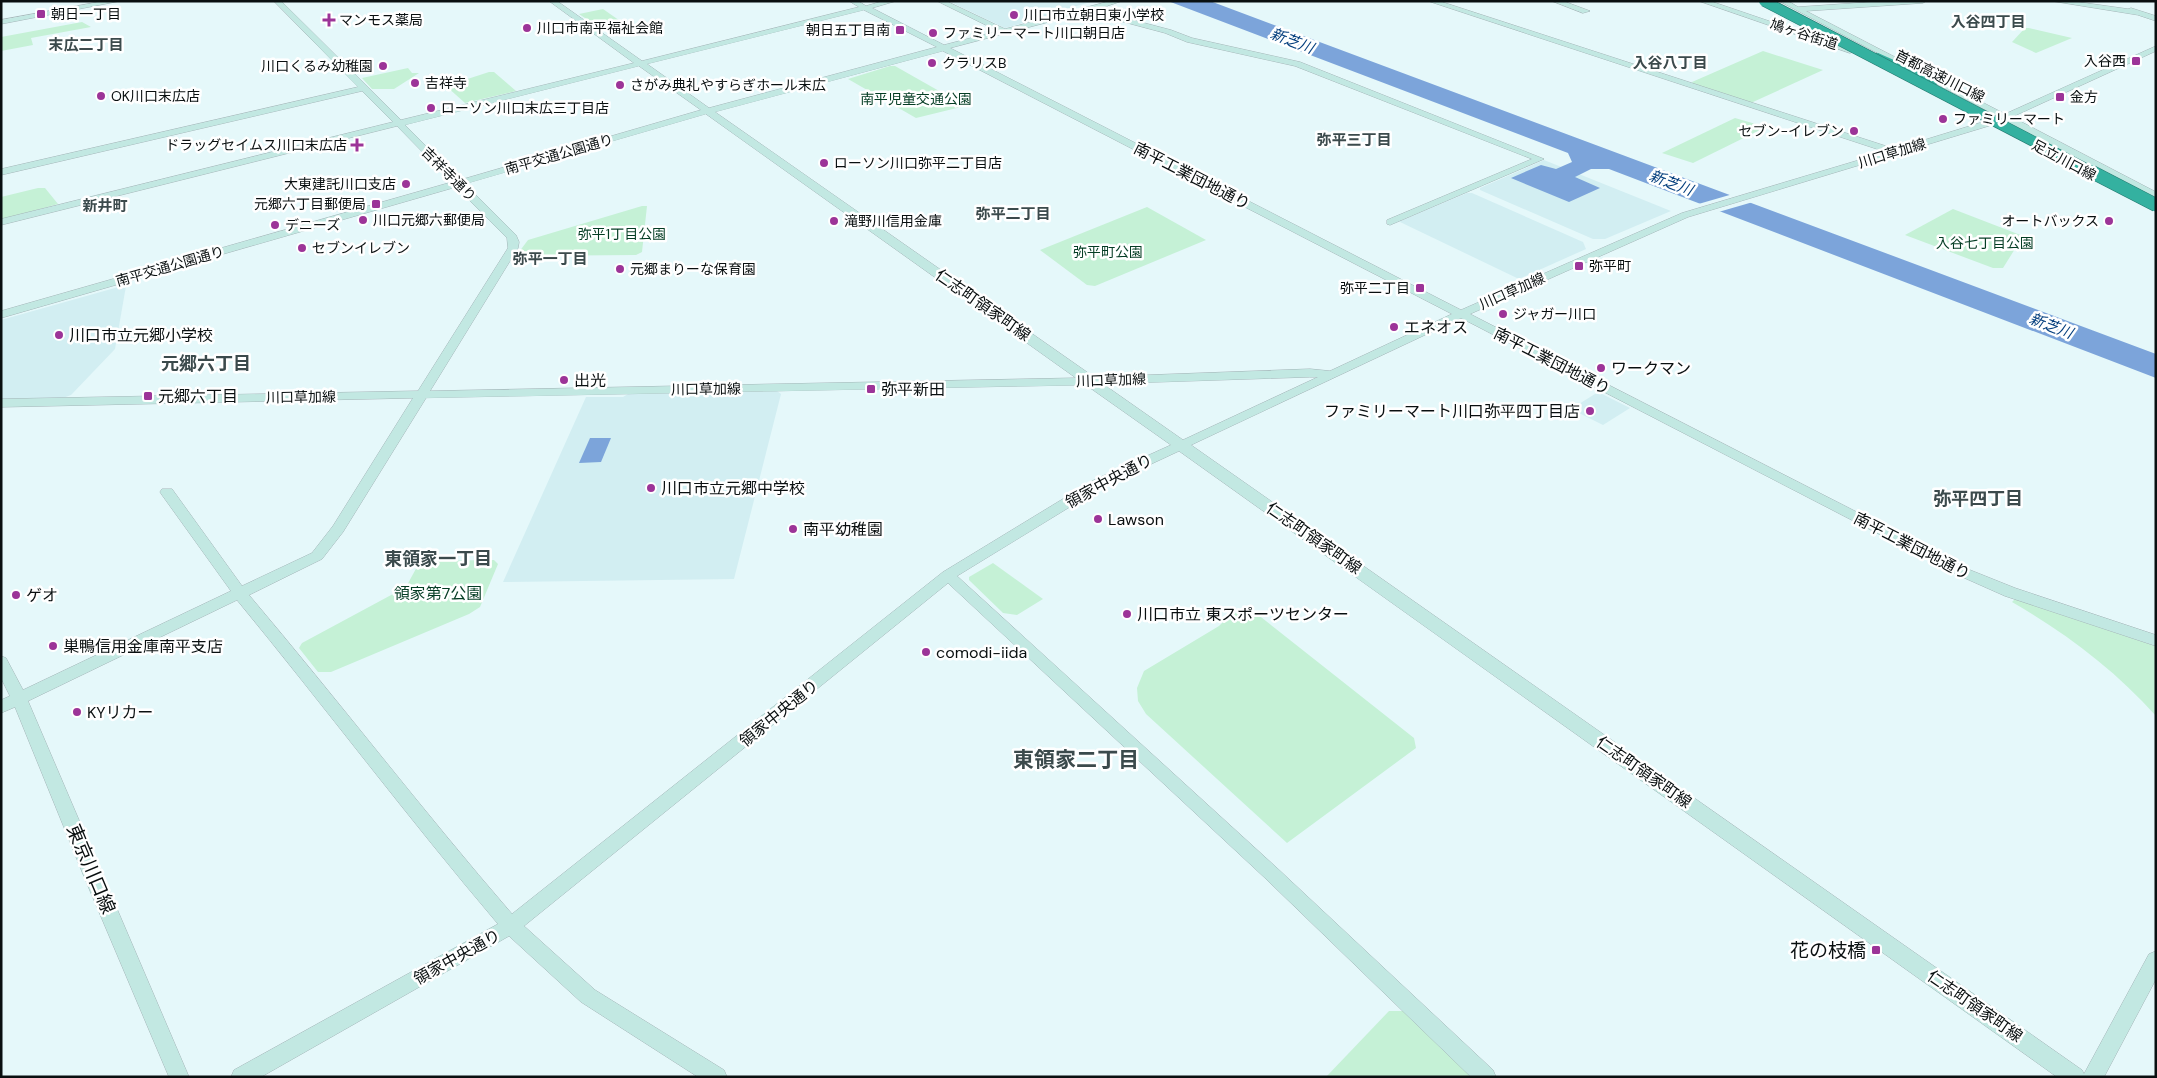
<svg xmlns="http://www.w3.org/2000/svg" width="2157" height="1078" font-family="'DM Sans','Noto Sans JP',sans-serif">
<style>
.built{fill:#d2eef2}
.green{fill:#c5f1d6}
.water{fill:#7ca4da}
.pier{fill:#e5f8fa}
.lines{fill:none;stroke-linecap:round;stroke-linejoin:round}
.secondary-casing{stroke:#a4b5b8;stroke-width:1}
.highway-casing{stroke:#25786e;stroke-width:1}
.secondary{fill:#c2e8e2;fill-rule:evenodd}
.highway{fill:#34b1a0;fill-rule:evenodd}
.highway-bridge-far1-casing{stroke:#25786e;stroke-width:11;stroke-linecap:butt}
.highway-bridge-casing{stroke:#25786e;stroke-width:14;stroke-linecap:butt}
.highway-bridge-far1{stroke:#34b1a0;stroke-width:10}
.highway-bridge{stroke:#34b1a0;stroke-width:13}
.poi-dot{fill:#9c3498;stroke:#fff;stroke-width:2}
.labels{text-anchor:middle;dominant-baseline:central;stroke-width:5;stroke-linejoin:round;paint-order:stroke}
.far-poi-label{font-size:14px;fill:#090f10;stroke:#fff;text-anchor:start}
.far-street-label{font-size:14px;fill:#090f10;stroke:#fff}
.far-park-label{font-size:14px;fill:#033c23;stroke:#fff}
.far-neighbourhood-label{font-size:15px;font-weight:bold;fill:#3b4a4c;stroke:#fff}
.far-water-label{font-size:15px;font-style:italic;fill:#053f7e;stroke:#fff}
.street-label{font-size:16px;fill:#090f10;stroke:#fff}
.poi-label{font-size:16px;fill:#090f10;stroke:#fff;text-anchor:start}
.park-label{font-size:16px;fill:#033c23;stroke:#fff}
.neighbourhood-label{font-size:18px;font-weight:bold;fill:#3b4a4c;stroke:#fff}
.near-street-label{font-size:19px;fill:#090f10;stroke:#fff}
.near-poi-label{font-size:19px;fill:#090f10;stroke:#fff;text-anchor:end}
.near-neighbourhood-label{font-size:21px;font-weight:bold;fill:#3b4a4c;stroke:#fff}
</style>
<rect width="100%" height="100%" fill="#e5f8fa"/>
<g class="built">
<path d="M948,1H1094L1056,12L1050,16L1005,28Z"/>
<path d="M1544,160L1671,211L1605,239H1593L1480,190V188Z"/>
<path d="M1467,193H1472L1583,242L1586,249L1519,279L1400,222V221Z"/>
<path d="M122,286H126L115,349L71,395L63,398L1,400V320Z"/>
<path d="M777,391L781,394L734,579L503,582L586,397H623L628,394Z"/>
<path d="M1595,394H1602L1630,408L1603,425L1571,409Z"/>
</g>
<g class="green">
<path d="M603,9L623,23L600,28L579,14Z"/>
<path d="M82,22L91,27L31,38L33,45L1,51V37Z"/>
<path d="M2025,28H2029L2072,38L2036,53L2012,42Z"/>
<path d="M1763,51L1823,70L1753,102H1747L1693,84L1692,82Z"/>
<path d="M890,66H895L962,104L961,107L916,118L848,79Z"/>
<path d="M408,68L412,73H419L394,89H372L362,78Z"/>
<path d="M489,72H494L516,91L465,103L446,86Z"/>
<path d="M1735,118L1766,127L1693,163L1662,153Z"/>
<path d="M38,188H45L58,204L1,220V197Z"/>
<path d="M642,206H647L642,252L636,255L516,256L528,240Z"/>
<path d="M1147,207L1206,240L1095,286L1087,285L1040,250Z"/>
<path d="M1953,209L2023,236L2003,268H1993L1905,235Z"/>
<path d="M494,560L498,564L480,607L469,614L331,672H318L299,648L302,643L406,587L418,565L424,561Z"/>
<path d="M993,563L1043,599L1017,615L1003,613L969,580V577Z"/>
<path d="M2016,598L2156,646V716C2115,670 2066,633 2012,602Z"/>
<path d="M1243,610H1252L1414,738L1416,748L1287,843L1146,714L1138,701L1137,688L1144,671L1219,626L1229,616Z"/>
<path d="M1389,1011H1404L1474,1077H1326Z"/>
</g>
<g class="water">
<path d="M1168,1H1210L2156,354V378L1609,169H1591L1575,177L1600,188L1569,202L1511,178L1541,165L1556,169L1572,162L1568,153Z"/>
<path d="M590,438H611L601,462L579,463Z"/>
</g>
<path class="pier" d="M1733,194L1753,202L1715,213L1695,205Z"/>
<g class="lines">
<g class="secondary-casing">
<g id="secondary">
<path d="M104,1H120L1,24V20Z"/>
<path d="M274,1H281L401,120L634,63L549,1H557L642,61L859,7L849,1H858L866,6L883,1H896L872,8L944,45L998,31L937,1H946L1005,29L1110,1H1122L1101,8L1125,18L1171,30L1192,38L1300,62L1544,159L1390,225L1387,224V220L1532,159L1295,66L1187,42L1165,33L1120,21L1098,12V9L950,48L1461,310L1682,213L1886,152L1428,1H1439L1895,149L1999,117L1779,1H1788L1798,7L1886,1H1926L1923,3L1806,11L2005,114L2156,46V51L2012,117L2156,192V199L2005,121L1688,217L1470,314L1970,570L2015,588L2156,635V646L2005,596L1960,576L1461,318L1191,445L2082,1070L2084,1074L2149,954L2156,951V979L2104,1077H2057L1179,451L1104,486L957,576L1277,868L1493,1070L1496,1077H1471L1265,878L948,583L524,926L595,990L724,1070L727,1077H698L581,1002L509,936L261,1077H231L234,1070L498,924C408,818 325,707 237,600L28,701L189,1077H169L85,879L15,707L1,713V700L10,696L1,678V656L6,658L23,690L231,591L162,495L160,492L162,489H172L242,586L312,553L333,526L413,398L1,407V399L418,391L508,248L507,238L456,187L1,318V311L452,182L397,126L1,225V219L393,122L362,91L1,175V169L358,87ZM864,10L937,47L709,108L647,64ZM943,51L1452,314L1330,371L1310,369L1094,377L715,112ZM639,66L701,110L460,180L405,125ZM706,114L1076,378L430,391L518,248L519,242L516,235L465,184ZM1310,377H1318L1183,440L1103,384ZM1086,385L1171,445L1094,480L943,572L512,914C422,810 338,700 249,595L322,559L343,532L426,398Z"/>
<path d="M1552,1H1563L1590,11L1583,13Z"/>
<path d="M1699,1H1710L1857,51L1850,53Z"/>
<path d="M2052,1H2071L2128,9L2131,8L2156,16V21L2138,15Z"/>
</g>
</g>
<g class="highway-casing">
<path id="highway" d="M1878,53L1939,80L1940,82L1935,85L1931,84L1875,58V54Z"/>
</g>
<use href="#secondary" class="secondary"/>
<use href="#highway" class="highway"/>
<g class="highway-bridge-far1-casing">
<path id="highway-bridge-far1" d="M1764,1L2094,173"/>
</g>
<g class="highway-bridge-casing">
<path id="highway-bridge" d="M2092,172L2156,205"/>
</g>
<use href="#highway-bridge-far1" class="highway-bridge-far1"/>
<use href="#highway-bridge" class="highway-bridge"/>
</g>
<g class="poi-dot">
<rect x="36" y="9" width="10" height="10" rx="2.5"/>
<circle cx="1014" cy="15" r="5"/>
<path d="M326.5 12.5h5v5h5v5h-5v5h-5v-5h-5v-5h5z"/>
<circle cx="527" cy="28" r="5"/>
<rect x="895" y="25" width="10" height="10" rx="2.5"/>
<circle cx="933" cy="33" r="5"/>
<rect x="2131" y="56" width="10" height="10" rx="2.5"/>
<circle cx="932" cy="63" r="5"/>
<circle cx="383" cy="66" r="5"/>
<circle cx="415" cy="83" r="5"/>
<circle cx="620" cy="85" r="5"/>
<circle cx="101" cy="96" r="5"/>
<rect x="2055" y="92" width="10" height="10" rx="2.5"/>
<circle cx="431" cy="108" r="5"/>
<circle cx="1943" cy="119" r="5"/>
<circle cx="1854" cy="131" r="5"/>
<path d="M354.5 137.5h5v5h5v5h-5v5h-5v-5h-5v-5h5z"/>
<circle cx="824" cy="163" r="5"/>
<circle cx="406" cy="184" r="5"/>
<rect x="371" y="199" width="10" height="10" rx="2.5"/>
<circle cx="363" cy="220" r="5"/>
<circle cx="834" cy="221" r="5"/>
<circle cx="2109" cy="221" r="5"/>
<circle cx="275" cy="225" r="5"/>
<circle cx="302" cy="248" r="5"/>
<rect x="1574" y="261" width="10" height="10" rx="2.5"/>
<circle cx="620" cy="269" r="5"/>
<rect x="1415" y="283" width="10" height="10" rx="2.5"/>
<circle cx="1503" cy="314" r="5"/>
<circle cx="1394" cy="327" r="5"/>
<circle cx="59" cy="335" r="5"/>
<circle cx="1601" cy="368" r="5"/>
<circle cx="564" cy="380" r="5"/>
<rect x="866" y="384" width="10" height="10" rx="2.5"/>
<rect x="143" y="391" width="10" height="10" rx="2.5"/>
<circle cx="1590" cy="411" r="5"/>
<circle cx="651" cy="488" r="5"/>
<circle cx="1098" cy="519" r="5"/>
<circle cx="793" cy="529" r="5"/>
<circle cx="16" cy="595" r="5"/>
<circle cx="1127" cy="614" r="5"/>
<circle cx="53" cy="646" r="5"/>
<circle cx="926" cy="652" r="5"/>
<circle cx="77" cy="712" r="5"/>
<rect x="1871" y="945" width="10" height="10" rx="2.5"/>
</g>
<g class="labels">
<g class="far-poi-label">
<text x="51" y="14">朝日一丁目</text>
<text x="1024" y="15">川口市立朝日東小学校</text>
<text x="339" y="20">マンモス薬局</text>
<text x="537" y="28">川口市南平福祉会館</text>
<text x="890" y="30" text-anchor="end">朝日五丁目南</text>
<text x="943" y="33">ファミリーマート川口朝日店</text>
<text x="2126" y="61" text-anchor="end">入谷西</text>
<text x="942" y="63">クラリスB</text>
<text x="373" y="66" text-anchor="end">川口くるみ幼稚園</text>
<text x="425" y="83">吉祥寺</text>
<text x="630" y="85">さがみ典礼やすらぎホール末広</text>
<text x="111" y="96">OK川口末広店</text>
<text x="2070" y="97">金方</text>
<text x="441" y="108">ローソン川口末広三丁目店</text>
<text x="1953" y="119">ファミリーマート</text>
<text x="1844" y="131" text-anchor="end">セブン-イレブン</text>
<text x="347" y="145" text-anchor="end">ドラッグセイムス川口末広店</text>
<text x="834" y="163">ローソン川口弥平二丁目店</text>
<text x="396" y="184" text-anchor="end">大東建託川口支店</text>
<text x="366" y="204" text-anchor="end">元郷六丁目郵便局</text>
<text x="373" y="220">川口元郷六郵便局</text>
<text x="844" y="221">滝野川信用金庫</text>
<text x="2099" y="221" text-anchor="end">オートバックス</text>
<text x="285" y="225">デニーズ</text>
<text x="312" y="248">セブンイレブン</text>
<text x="1589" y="266">弥平町</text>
<text x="630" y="269">元郷まりーな保育園</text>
<text x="1410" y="288" text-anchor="end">弥平二丁目</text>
<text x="1513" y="314">ジャガー川口</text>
</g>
<g class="far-street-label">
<text transform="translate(1804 34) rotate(18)">鳩ヶ谷街道</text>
<text transform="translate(1940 76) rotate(27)">首都高速川口線</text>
<text transform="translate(1892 153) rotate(-17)">川口草加線</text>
<text transform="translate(559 154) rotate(-16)">南平交通公園通り</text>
<text transform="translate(2064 160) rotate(28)">足立川口線</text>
<text transform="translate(449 174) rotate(45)">吉祥寺通り</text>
<text transform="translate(170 266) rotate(-16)">南平交通公園通り</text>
<text transform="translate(1512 291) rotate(-24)">川口草加線</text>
<text transform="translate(1111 380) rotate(-2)">川口草加線</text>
<text transform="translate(706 389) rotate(-1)">川口草加線</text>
<text transform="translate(301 397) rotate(-1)">川口草加線</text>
</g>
<g class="far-park-label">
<text x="916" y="99">南平児童交通公園</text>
<text x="622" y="234">弥平1丁目公園</text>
<text x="1985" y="243">入谷七丁目公園</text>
<text x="1108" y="252">弥平町公園</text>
</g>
<g class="far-neighbourhood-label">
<text x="1988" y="22">入谷四丁目</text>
<text x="86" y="45">末広二丁目</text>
<text x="1670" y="63">入谷八丁目</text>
<text x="1354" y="140">弥平三丁目</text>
<text x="105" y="206">新井町</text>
<text x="1013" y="214">弥平二丁目</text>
<text x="550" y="259">弥平一丁目</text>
</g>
<g class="far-water-label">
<text transform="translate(1292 41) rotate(21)">新芝川</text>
<text transform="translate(1671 183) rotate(21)">新芝川</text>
<text transform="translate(2051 326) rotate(21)">新芝川</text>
</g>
<g class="street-label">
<text transform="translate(1192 176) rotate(27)">南平工業団地通り</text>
<text transform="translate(983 305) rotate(35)">仁志町領家町線</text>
<text transform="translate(1552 361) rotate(27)">南平工業団地通り</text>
<text transform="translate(1109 481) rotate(-28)">領家中央通り</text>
<text transform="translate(1314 538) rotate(35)">仁志町領家町線</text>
<text transform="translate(1912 546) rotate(27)">南平工業団地通り</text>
<text transform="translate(779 713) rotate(-39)">領家中央通り</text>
<text transform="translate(1644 772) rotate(35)">仁志町領家町線</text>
<text transform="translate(457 957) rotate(-29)">領家中央通り</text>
<text transform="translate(1975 1006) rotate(35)">仁志町領家町線</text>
</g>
<g class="poi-label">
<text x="1404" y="327">エネオス</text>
<text x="69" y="335">川口市立元郷小学校</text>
<text x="1611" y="368">ワークマン</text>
<text x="574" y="380">出光</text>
<text x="881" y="389">弥平新田</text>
<text x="158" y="396">元郷六丁目</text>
<text x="1580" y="411" text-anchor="end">ファミリーマート川口弥平四丁目店</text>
<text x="661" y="488">川口市立元郷中学校</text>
<text x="1108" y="519">Lawson</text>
<text x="803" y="529">南平幼稚園</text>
<text x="26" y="595">ゲオ</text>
<text x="1137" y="614">川口市立 東スポーツセンター</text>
<text x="63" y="646">巣鴨信用金庫南平支店</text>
<text x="936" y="652">comodi-iida</text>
<text x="87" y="712">KYリカー</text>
</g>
<g class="park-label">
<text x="438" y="593">領家第7公園</text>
</g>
<g class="neighbourhood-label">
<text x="206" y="364">元郷六丁目</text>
<text x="1978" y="499">弥平四丁目</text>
<text x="438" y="559">東領家一丁目</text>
</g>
<g class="near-street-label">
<text transform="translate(91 869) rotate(67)">東京川口線</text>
</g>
<g class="near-poi-label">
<text x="1866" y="950">花の枝橋</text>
</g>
<g class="near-neighbourhood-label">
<text x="1076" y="760">東領家二丁目</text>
</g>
</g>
<rect width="2157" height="1078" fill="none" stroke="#090f10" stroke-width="5"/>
</svg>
